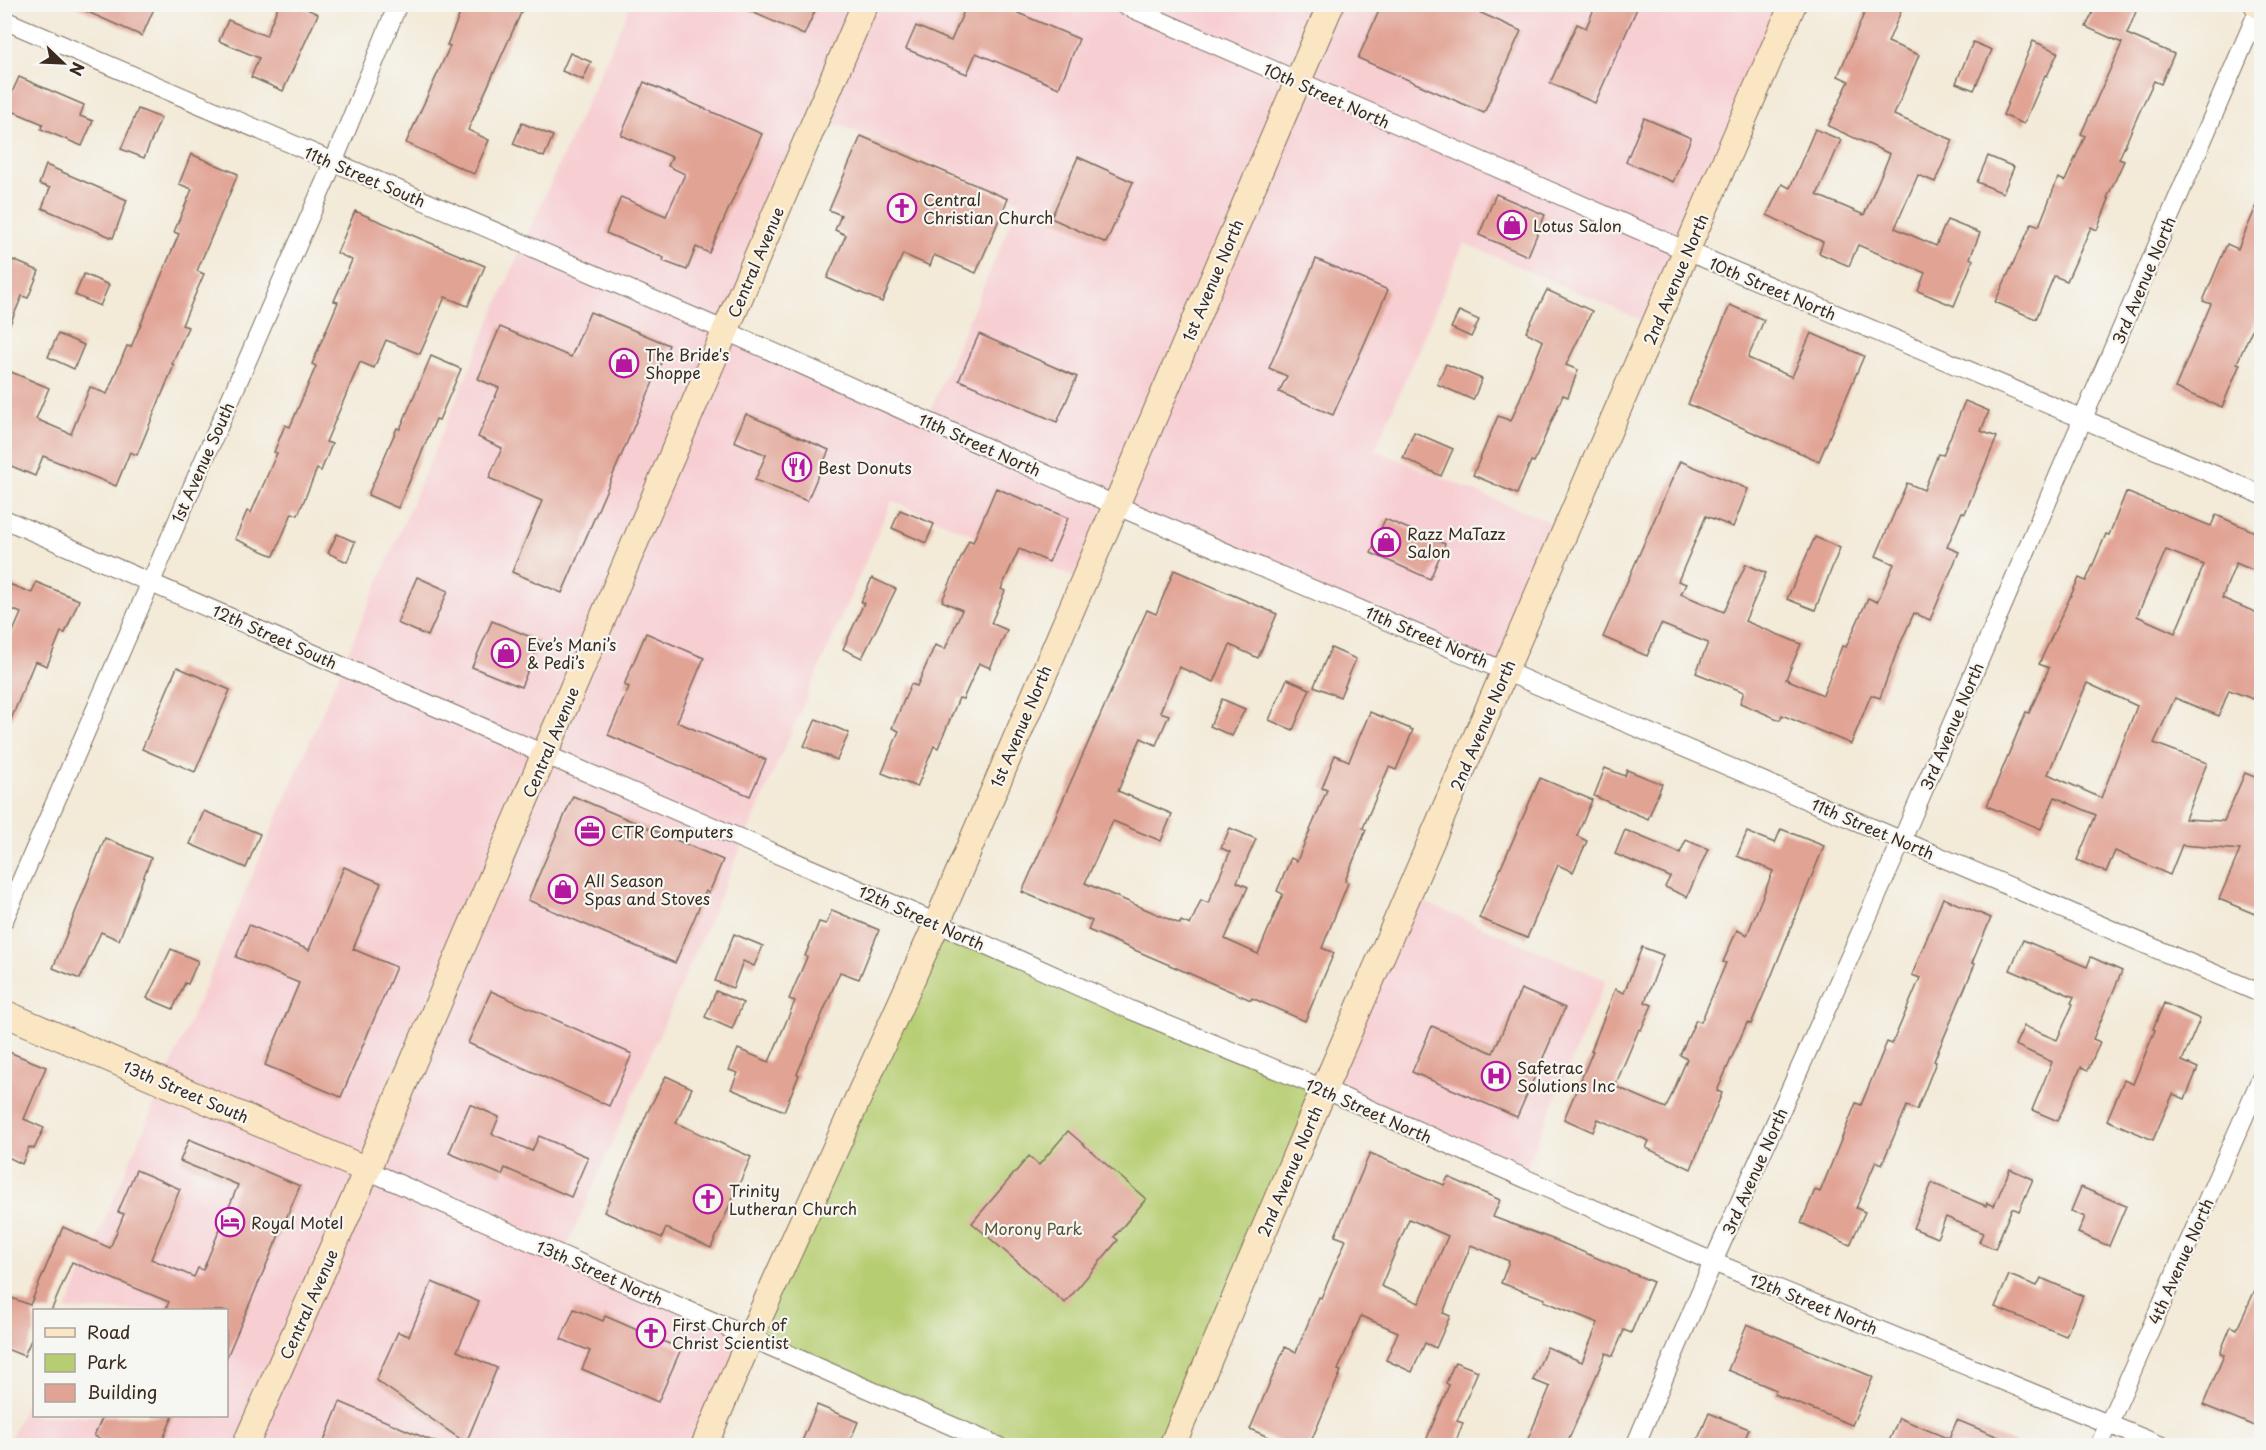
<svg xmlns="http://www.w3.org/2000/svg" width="2266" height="1450" font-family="'Playpen Sans',sans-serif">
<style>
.built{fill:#f7cfd3;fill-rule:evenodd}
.green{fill:#b6cd71;stroke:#787c48;stroke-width:1.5}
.building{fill:#e1a394;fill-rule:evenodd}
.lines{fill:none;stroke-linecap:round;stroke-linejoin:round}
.street-casing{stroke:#7b6d5f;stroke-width:20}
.secondary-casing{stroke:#7b6d5f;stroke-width:28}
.street{stroke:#fff;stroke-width:18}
.secondary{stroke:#fbe6c4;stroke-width:26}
.labels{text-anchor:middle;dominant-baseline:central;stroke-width:4.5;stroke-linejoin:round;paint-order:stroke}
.street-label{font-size:16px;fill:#3b2a1e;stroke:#f6f6f2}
.poi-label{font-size:16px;fill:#3b2a1e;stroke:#f6f6f2;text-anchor:start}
.park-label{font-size:16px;fill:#5a5333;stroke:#f6f6f2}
</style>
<rect width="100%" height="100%" fill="#f6f6f2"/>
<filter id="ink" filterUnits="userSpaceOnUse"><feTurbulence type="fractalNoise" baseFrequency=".0167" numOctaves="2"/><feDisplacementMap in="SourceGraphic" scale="12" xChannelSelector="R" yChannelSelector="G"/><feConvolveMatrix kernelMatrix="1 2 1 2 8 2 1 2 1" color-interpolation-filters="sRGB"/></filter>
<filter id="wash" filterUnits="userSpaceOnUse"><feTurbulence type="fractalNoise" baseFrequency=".008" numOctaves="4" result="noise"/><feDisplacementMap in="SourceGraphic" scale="24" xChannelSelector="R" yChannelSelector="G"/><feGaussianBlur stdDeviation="1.35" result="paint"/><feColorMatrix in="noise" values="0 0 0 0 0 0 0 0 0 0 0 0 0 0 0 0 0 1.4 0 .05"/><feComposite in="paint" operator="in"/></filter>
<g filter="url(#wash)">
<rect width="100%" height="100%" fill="#f3ead8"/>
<g class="built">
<path d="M628,5H1793L1655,326L1464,243L1375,450L1567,529L1506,670L1115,505L1083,581L892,501L563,1256L750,1338L704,1445L8,1446L34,1383V1416H226V1310H66L523,244L630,6ZM818,116L1020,201L926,420L726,330Z"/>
<path d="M1408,895L1606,980L1522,1177L1324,1089Z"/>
</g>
<path class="green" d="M937,923L1324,1089L1172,1445H998L750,1338Z"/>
<g id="blocks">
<g class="building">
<path d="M70,4H156L142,36Z"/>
<path d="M279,4H296L318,14L283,91L251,77L259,58L219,41L228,20L266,36Z"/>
<path d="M464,4H525L468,130L489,140L474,174L406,143L450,46L447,45Z"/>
<path d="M734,4H818L804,35Z"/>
<path d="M967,4H997L1079,39L1059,88L976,53L967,74L906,49L916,26L951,41Z"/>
<path d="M1382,4H1461L1521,31L1484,113L1358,58Z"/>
<path d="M1596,4H1639L1595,103L1550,83L1577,24L1586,28Z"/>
<path d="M1868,4H1904L1888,42L1919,55L1894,115L1953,140L1935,182L1918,175L1895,228L1936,246L1947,220L1980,233L1970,258L1973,260L1954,306L1918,291L1925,273L1858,245L1849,266L1819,253L1823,242L1767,215L1782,184L1790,188L1815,129L1841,140L1817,195L1864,215L1890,154L1828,126L1849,81L1838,76Z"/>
<path d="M2097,4H2139L2127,34L2174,54L2161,84L2154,81L2139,113L2119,159L2124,161L2107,198L2109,199L2097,230L2091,227L2067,281L2054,276L2036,319L1995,302L2032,223L2039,226L2058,178L2065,181L2085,136L2081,134L2122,43L2086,27Z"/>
<path d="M2033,41L2058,52L2047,76L2045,75L2024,124L2003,115Z"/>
<path d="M1973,42L1992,50L1974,90L1956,83Z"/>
<path d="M570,53L591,62L583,80L562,71Z"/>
<path d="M19,77L84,105L80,116L93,121L82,146L41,129L43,124L5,108Z"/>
<path d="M644,82L762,134L709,253L696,247L687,270L663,261L664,258L606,233L621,197L666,216L685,174L668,166L672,157L621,135Z"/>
<path d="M138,109L161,118L144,158L121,149Z"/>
<path d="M1644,118L1691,138L1673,182L1626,162Z"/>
<path d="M522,123L553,136L544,157L513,144Z"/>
<path d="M861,136L1008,199L976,273L934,255L930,266L903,254L882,302L827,278L846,235L835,230L841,215L829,210Z"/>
<path d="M191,154L238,174L197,271L204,274L182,325L188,327L172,364L174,365L137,455L130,452L116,486L43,456L35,476L4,463V369L49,388L36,419L71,434L90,387L107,394L127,346L131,347L179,234L174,232L192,189L179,184Z"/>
<path d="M1988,156L2014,167L2003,193L1977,182Z"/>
<path d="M1078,157L1133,182L1106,243L1051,218Z"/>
<path d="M46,165L127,200L113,238L42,208L50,188L39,184Z"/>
<path d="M2262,193V307L2237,363L2240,364L2222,407L2175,388L2211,304L2203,301L2227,244L2238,249Z"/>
<path d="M1496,194L1545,215L1528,256L1479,235Z"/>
<path d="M355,211L485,266L468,306L445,297L420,354L386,340L374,368L360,362L326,442L332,444L321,471L317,469L298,515L292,513L274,556L235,539L247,511L251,513L277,453L274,452L285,425L290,427L316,366L312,364L338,302L334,301L352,260L337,253Z"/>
<path d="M1316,259L1388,290L1333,415L1279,392L1287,376L1269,368Z"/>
<path d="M13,260L39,271L28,298L22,296L5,336L4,279Z"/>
<path d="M84,274L109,285L100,306L75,295Z"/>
<path d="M1547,290L1592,311L1566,365L1578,370L1568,397L1563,395L1534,462L1531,461L1517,494L1473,475L1498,416L1511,421L1543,341L1526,332Z"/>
<path d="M1730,305L1764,320L1748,358L1792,377L1811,333L1864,356L1819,461L1688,404Z"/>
<path d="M1459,311L1479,320L1471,337L1451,328Z"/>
<path d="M590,312L669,345L562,593L512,572L542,501L489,478L502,448L478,437L499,388L478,379L500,327L571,357Z"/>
<path d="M58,334L84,345L74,369L48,357Z"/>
<path d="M979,334L1077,377L1057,422L959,380Z"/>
<path d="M431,356L461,369L439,420L436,419L398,508L368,495L397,428L400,429Z"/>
<path d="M1446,364L1482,379L1473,400L1437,384Z"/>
<path d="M1965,401L1989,411L1981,431L1997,437L1965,513L1962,512L1947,547L1959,552L1930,620L1914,613L1897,651L1880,698L1871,695L1851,744L1782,715L1780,720L1740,703L1744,692L1696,673L1708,643L1661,624L1647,656L1603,637L1680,461L1748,489L1733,527L1706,516L1678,581L1686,584L1681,594L1724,612L1746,564L1766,573L1745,621L1801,644L1786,679L1823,695L1842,646L1846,647L1868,598L1877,602L1894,564L1876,556L1907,483L1924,490L1938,454L1943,455Z"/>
<path d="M746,414L829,450L807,501L755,480L766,455L734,441Z"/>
<path d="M1414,432L1453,449L1441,476L1403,458Z"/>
<path d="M996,488L1068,518L1049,562L1019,549L1001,589L1005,591L991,623L1007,630L990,668L979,663L963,699L959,698L938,748L934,746L917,787L882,773L899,731L892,728L911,684L917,686L935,645L945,649L962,610L942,601L969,540L973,542Z"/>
<path d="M2126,492L2211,526L2216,515L2262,535V574L2236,563L2222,598L2262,615V676L2253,699L2229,690L2219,716L2175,698L2154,743L2207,763L2185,819L2224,821L2245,773L2262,780V917L2219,899L2240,850L2182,845L2170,875L2115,851L2106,872L2077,860L2096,815L2055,797L2041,829L1987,806L2026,712L2029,713L2049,668L2039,664L2079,578L2086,581L2106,534L2109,535ZM2166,550L2204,565L2175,633L2137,616ZM2087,683L2137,706L2101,798L2048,774Z"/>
<path d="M900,510L934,524L926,543L892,528Z"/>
<path d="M1385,519L1445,544L1430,579L1371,553Z"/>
<path d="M337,534L355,542L347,562L328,553Z"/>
<path d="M1815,537L1840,548L1815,610L1787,599Z"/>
<path d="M1174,570L1277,614L1258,658L1230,645L1214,682L1179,667L1160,712L1169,715L1156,745L1141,738L1118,791L1172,814L1161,841L1113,821L1085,883L1180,924L1181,921L1190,925L1201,900L1208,903L1230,852L1221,848L1230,828L1256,839L1237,882L1248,887L1225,939L1258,954L1283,894L1277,891L1291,858L1297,861L1327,790L1322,788L1335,755L1349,761L1370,712L1413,730L1396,770L1389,767L1363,828L1366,830L1345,881L1348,883L1322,948L1334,953L1305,1021L1252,998L1251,1000L1088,930L1092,921L1022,892L1147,610L1156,614Z"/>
<path d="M417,577L448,591L428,636L397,623Z"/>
<path d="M872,578L896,589L862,658L843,649L864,603L861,602Z"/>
<path d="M4,582L32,593L36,582L79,600L65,633L61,632L47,666L35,661L5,734L4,653L21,613L4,606Z"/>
<path d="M492,621L540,641L521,687L472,667Z"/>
<path d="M646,633L704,658L677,722L766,760L750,796L608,735L629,687L624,685Z"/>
<path d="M1331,648L1356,659L1340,697L1314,686Z"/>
<path d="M177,667L230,690L195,772L142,749Z"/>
<path d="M1287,679L1310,689L1293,730L1269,720Z"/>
<path d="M1222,699L1245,709L1232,736L1210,726Z"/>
<path d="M816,719L849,733L837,760L804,746Z"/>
<path d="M1605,768L1625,776L1627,770L1662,784L1648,819L1594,796Z"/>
<path d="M1540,778L1592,800L1577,836L1587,841L1573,872L1558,865L1527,938L1479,918Z"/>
<path d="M573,796L723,860L709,893L706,891L675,963L528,900Z"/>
<path d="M204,811L260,834L246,868L190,844Z"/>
<path d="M1781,829L1824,846L1769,982L1751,1024L1747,1023L1717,1091L1722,1093L1691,1169L1646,1148L1649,1141L1598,1119L1593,1132L1564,1119L1593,1051H1591L1615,989L1624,993L1642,947L1663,955L1645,1002L1652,1005L1641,1030L1639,1029L1615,1086L1666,1108L1687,1059L1680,1055L1696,1020L1701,1022L1726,963L1723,962L1737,930L1747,935L1773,871L1737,856L1747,832L1775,843Z"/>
<path d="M1625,830L1680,853L1686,840L1708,849L1687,897L1665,887L1670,877L1615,854Z"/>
<path d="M105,838L151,858L119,940L101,932L80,979L53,968Z"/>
<path d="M344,867L381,883L353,949L396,967L341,1097L265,1065L299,983L236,957L249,925L309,950Z"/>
<path d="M1943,898L1991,918L1972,963L1975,964L1934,1061L1936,1062L1917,1110L1907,1106L1882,1164L1876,1161L1856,1208L1865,1212L1850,1245L1801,1223L1815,1190L1820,1192L1856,1103L1861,1105L1887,1042L1892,1044L1920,978L1912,975Z"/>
<path d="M832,910L879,930L859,979L840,972L797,1074L799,1075L784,1111L731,1089L738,1073L729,1070L738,1049L769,1062L795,1001L789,999L807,957L805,956L819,922L826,924Z"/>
<path d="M734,934L763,946L754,966L743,961L733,988L715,981Z"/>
<path d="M2023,940L2087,967L2091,957L2122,971L2093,1039L2100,1042L2088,1070L2081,1067L2058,1121L2032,1110L2052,1062L2015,1045L2024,1026L2057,1040L2073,1004L2071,1003L2074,997L2010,970Z"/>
<path d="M171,949L198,961L188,984L185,983L173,1009L147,998Z"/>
<path d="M1521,989L1565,1008L1517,1117L1412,1072L1432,1026L1493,1053Z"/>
<path d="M491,991L632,1054L609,1106L468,1043Z"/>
<path d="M716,991L743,1003L732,1029L705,1017Z"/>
<path d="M2164,1003L2200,1019L2182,1061L2198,1068L2185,1099L2173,1094L2153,1140L2107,1120L2124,1080L2133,1084L2155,1030L2153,1029Z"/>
<path d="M4,1050L46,1067L24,1119L44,1128L34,1149L29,1147L22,1164L8,1157L4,1164Z"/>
<path d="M666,1076L692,1088L676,1123L751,1157L711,1248L666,1228L662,1238L604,1212L648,1111Z"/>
<path d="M470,1104L499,1117L492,1134L532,1151L539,1136L588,1157L571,1197L505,1168L502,1175L449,1153Z"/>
<path d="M1068,1131L1146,1199L1114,1237L1118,1240L1065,1303L972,1223L1029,1156L1039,1165Z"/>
<path d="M189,1139L300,1186L226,1359V1311H165L169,1302L72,1262L51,1311H34V1333L24,1356L4,1348V1295L30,1305L63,1227L110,1248L124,1214L118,1212L136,1170L180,1189L151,1259L194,1277L198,1268L203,1270L238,1185L180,1161Z"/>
<path d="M1370,1153L1444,1185L1448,1177L1500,1200L1493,1217L1555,1240L1653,1282L1631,1333L1624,1330L1613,1356L1606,1353L1566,1446H1525L1550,1387L1533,1380L1547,1347L1582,1362L1598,1323L1544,1301L1545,1299L1501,1283L1509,1261L1471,1245L1443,1313L1450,1316L1436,1348L1425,1343L1412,1372L1386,1360L1398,1332L1361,1316L1338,1370L1341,1371L1309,1446H1289L1250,1429L1285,1347L1296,1352L1319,1297L1321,1298L1346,1240L1335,1236ZM1409,1219L1448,1236L1419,1303L1381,1286Z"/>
<path d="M2010,1169L2033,1179L2019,1211L2012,1208L1995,1249L1979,1242L1983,1233L1946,1217L1937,1238L1913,1228L1932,1183L1986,1206L1987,1203L1994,1206Z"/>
<path d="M2081,1187L2126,1206L2109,1246L2078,1233L2085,1217L2071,1211Z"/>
<path d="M2009,1275L2037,1286L2041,1278L2083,1296L2066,1336L1995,1307Z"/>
<path d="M2262,1275V1429L2203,1405L2224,1355L2220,1353L2231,1326L2237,1329Z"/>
<path d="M432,1282L479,1302L457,1351L497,1368L466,1443L376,1380L398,1332L409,1336Z"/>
<path d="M574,1309L603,1321L605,1316L681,1349L658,1402L582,1369L590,1351L561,1339Z"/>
<path d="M1747,1324L1873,1377L1852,1425L1774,1394L1776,1390L1728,1370Z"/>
<path d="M1455,1362L1478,1371L1457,1421L1463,1423L1454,1446H1445L1427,1438L1449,1385L1446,1383Z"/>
<path d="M340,1402L442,1445V1446H322Z"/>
<path d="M817,1405L858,1422L848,1446H800Z"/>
<path d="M1709,1413L1749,1429L1742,1446H1695Z"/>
<path d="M103,1416H173L160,1446H117L94,1436Z"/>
<path d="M1899,1418L1949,1439L1957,1420L2018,1445L1887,1446Z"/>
</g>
</g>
</g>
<g filter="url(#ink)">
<use href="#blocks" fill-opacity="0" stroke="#7b6d5f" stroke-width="1.5"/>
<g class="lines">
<g class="street-casing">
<g id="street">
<path d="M1122,4L1687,251L2262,495"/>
<path d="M4,20L726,331L1115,505L2262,994"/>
<path d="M4,519L544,754L937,923L1131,1010L1324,1089L1713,1262L2162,1446"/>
<path d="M4,920L333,163L398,4"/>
<path d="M367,1170L998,1446"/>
<path d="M1635,1446L1713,1262L1902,840L2261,4"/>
<path d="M2099,1446L2262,1076"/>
</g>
</g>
<g class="secondary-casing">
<g id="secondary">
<path d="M2257,4L2262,7"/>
<path d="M4,1013L367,1170"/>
<path d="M245,1446L367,1170L865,4"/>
<path d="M704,1446L750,1338L937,923L1331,4"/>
<path d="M1172,1446L1324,1089L1793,4"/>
</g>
</g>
<use href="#street" class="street"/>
<use href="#secondary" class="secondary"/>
</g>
</g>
<defs>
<g id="church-ring" transform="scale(1.5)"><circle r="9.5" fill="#f6f6f2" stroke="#b5179e" stroke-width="1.5"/><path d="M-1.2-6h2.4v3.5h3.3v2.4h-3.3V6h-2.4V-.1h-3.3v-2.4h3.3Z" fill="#b5179e"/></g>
<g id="shop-ring" transform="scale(1.5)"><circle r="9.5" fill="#f6f6f2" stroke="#b5179e" stroke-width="1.5"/><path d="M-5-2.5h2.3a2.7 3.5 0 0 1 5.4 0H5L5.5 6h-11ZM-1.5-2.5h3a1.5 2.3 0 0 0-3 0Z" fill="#b5179e"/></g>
<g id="restaurant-ring" transform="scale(1.5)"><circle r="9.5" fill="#f6f6f2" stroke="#b5179e" stroke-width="1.5"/><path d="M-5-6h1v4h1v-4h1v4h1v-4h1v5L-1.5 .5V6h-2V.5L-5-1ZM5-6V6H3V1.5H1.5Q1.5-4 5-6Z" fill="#b5179e"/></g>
<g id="office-ring" transform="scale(1.5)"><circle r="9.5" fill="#f6f6f2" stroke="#b5179e" stroke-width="1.5"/><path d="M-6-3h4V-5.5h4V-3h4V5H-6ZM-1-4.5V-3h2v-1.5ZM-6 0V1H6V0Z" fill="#b5179e"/></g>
<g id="hospital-ring" transform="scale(1.5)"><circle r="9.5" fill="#f6f6f2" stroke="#b5179e" stroke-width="1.5"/><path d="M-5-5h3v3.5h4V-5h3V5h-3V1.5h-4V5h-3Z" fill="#b5179e"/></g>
<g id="hotel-ring" transform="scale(1.5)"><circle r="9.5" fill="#f6f6f2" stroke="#b5179e" stroke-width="1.5"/><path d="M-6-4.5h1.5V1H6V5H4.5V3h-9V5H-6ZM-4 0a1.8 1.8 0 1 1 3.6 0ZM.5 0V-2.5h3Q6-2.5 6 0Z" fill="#b5179e"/></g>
</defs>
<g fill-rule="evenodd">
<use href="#church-ring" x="902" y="208"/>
<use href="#shop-ring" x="1512" y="225"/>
<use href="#shop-ring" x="624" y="363"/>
<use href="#restaurant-ring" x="797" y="467"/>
<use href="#shop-ring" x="1386" y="542"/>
<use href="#shop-ring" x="506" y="653"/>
<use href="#office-ring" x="590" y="831"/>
<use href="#shop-ring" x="563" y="889"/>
<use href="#hospital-ring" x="1496" y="1076"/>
<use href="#church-ring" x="708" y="1199"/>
<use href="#hotel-ring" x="230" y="1222"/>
<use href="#church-ring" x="651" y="1333"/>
</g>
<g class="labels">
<g class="street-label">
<text transform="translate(1327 95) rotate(24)">10th Street North</text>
<text transform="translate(365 176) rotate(23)">11th Street South</text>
<text transform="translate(755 262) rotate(-67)">Central Avenue</text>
<text transform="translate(1675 279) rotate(-67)">2nd Avenue North</text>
<text transform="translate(1212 280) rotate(-67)">1st Avenue North</text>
<text transform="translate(2143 280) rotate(-67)">3rd Avenue North</text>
<text transform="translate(1773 288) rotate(23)">10th Street North</text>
<text transform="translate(980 444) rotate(24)">11th Street North</text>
<text transform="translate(202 462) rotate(-66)">1st Avenue South</text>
<text transform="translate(275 636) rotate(24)">12th Street South</text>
<text transform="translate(1427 636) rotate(23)">11th Street North</text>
<text transform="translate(1482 725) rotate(-67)">2nd Avenue North</text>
<text transform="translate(1020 726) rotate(-67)">1st Avenue North</text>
<text transform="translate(1951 726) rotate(-67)">3rd Avenue North</text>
<text transform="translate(550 742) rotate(-67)">Central Avenue</text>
<text transform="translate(1873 828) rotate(23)">11th Street North</text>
<text transform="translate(922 917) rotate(24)">12th Street North</text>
<text transform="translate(186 1091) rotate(23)">13th Street South</text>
<text transform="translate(1369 1110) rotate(24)">12th Street North</text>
<text transform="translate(1289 1171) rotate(-67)">2nd Avenue North</text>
<text transform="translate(1754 1171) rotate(-66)">3rd Avenue North</text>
<text transform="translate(2180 1261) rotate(-66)">4th Avenue North</text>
<text transform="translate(600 1272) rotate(24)">13th Street North</text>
<text transform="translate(1814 1303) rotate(22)">12th Street North</text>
<text transform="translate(308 1304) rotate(-66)">Central Avenue</text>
</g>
<g class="poi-label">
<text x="923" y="199">Central<tspan x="923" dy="18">Christian Church</tspan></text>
<text x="1533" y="225">Lotus Salon</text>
<text x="645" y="354">The Bride's<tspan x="645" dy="18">Shoppe</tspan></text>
<text x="818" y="467">Best Donuts</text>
<text x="1407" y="533">Razz MaTazz<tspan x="1407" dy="18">Salon</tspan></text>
<text x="527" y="644">Eve’s Mani’s<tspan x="527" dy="18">&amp; Pedi’s</tspan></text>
<text x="611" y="831">CTR Computers</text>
<text x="584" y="880">All Season<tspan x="584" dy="18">Spas and Stoves</tspan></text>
<text x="1517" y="1067">Safetrac<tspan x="1517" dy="18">Solutions Inc</tspan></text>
<text x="729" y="1190">Trinity<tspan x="729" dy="18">Lutheran Church</tspan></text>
<text x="251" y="1222">Royal Motel</text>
<text x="672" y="1324">First Church of<tspan x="672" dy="18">Christ Scientist</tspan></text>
</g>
<g class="park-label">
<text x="1033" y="1228">Morony Park</text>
</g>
</g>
<rect width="2266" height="1450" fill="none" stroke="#f6f6f2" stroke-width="24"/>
<rect x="33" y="1309" width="195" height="108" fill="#f6f6f2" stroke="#aba49d" stroke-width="1.5"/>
<rect x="45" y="1328" width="30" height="9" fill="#fbe6c4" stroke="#aba49d" stroke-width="1.5"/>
<text x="87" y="1339" font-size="18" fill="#3b2a1e">Road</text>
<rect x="45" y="1354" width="30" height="18" fill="#b6cd71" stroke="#aba49d" stroke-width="1.5"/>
<text x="87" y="1369" font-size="18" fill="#3b2a1e">Park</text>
<rect x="45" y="1384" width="30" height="18" fill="#e1a394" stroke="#aba49d" stroke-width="1.5"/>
<text x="87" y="1399" font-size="18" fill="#3b2a1e">Building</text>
<g transform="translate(63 63) rotate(113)" stroke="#f6f6f2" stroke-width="4.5" paint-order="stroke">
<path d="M0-4.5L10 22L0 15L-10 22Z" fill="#3b2a1e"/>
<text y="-9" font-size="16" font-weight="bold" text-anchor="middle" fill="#3b2a1e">N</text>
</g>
</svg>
